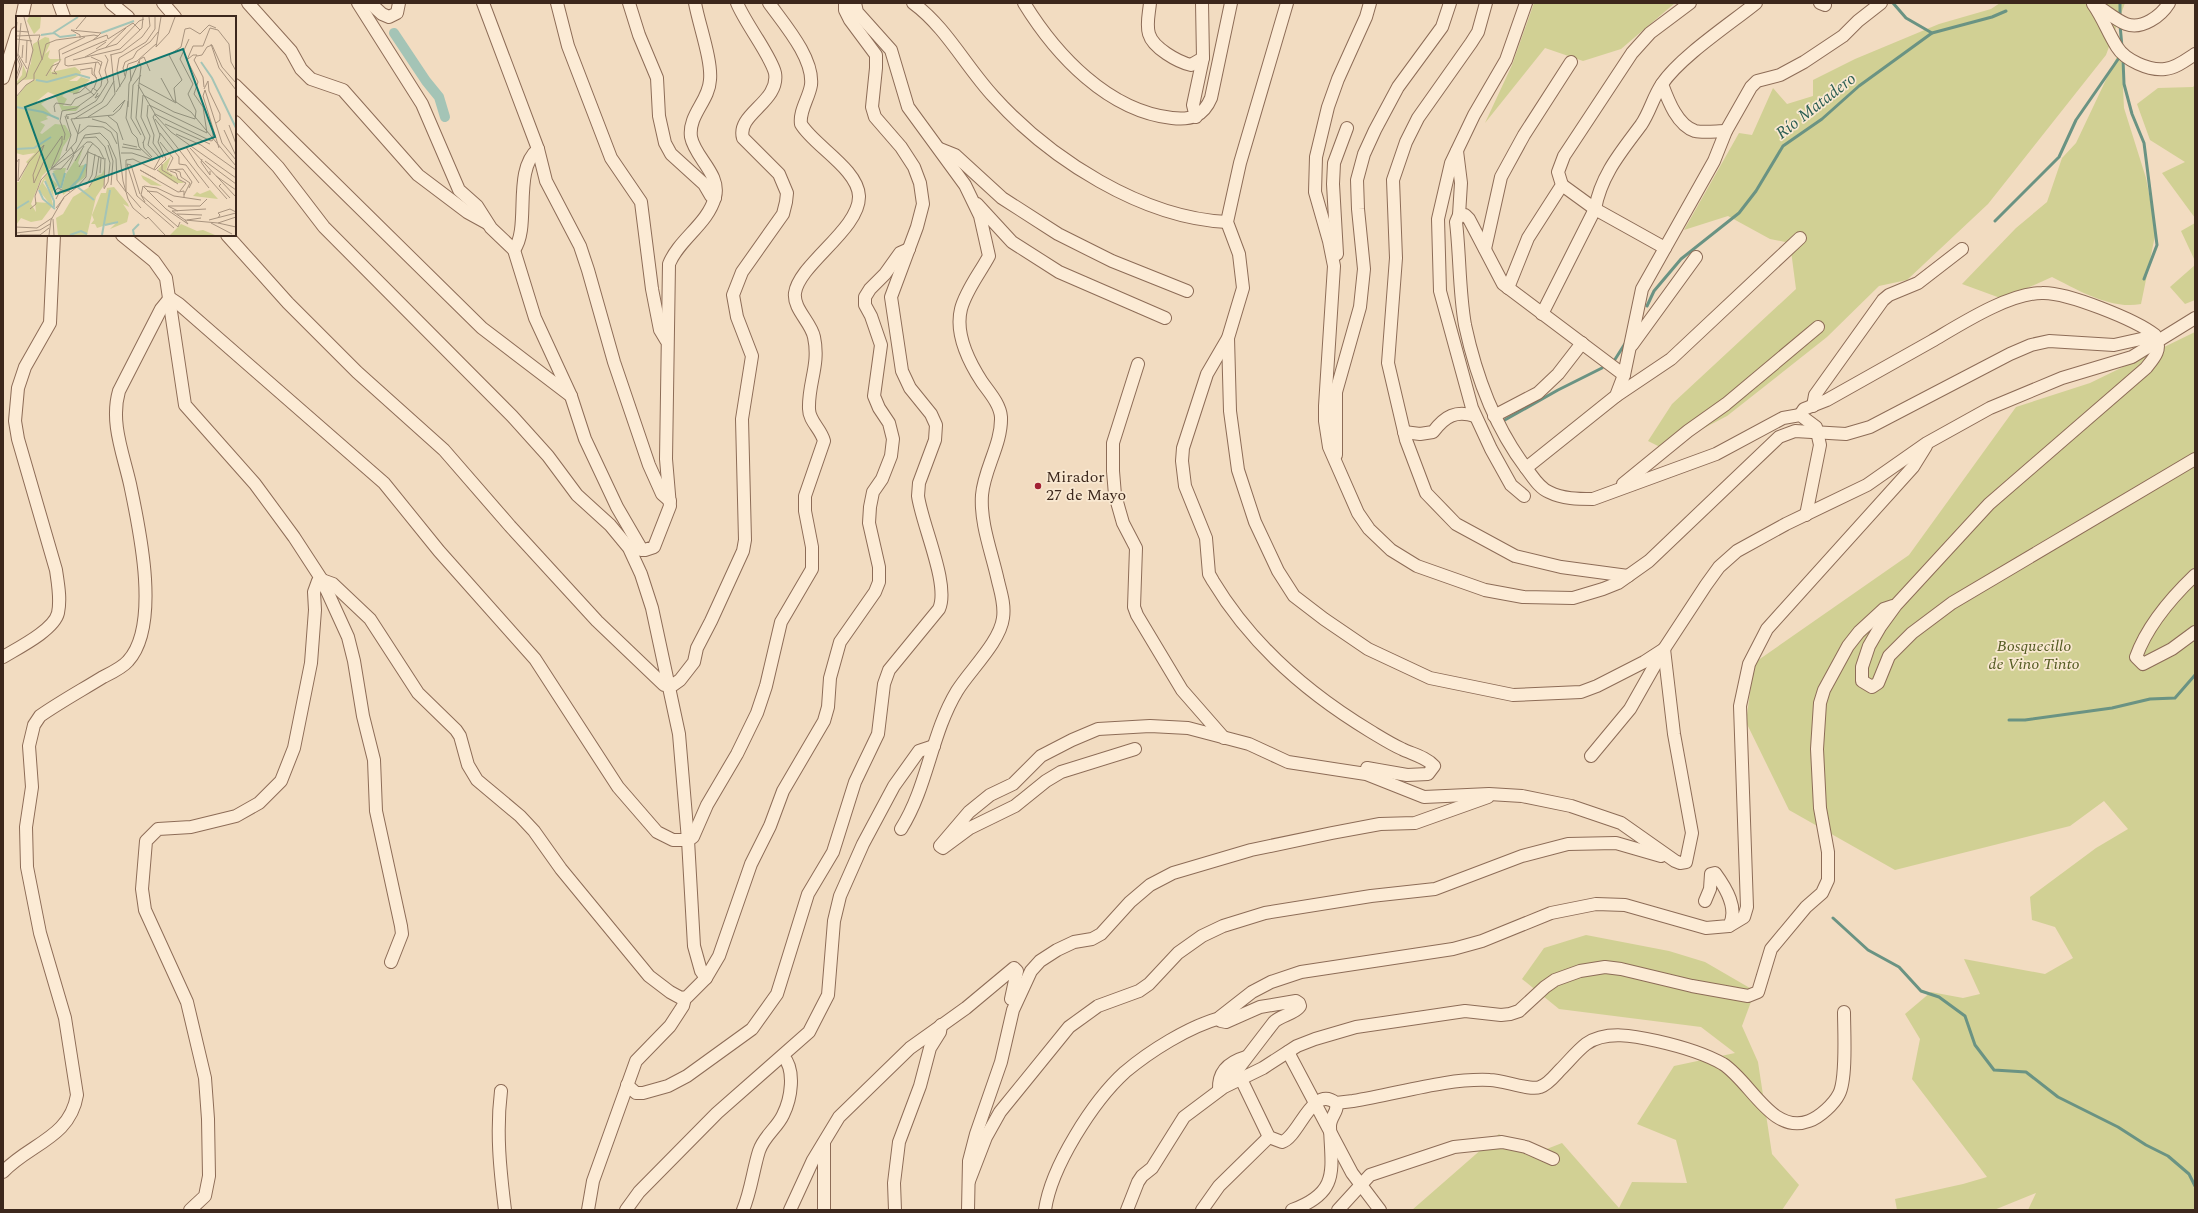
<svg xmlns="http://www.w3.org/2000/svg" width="2198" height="1213" font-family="Spectral,serif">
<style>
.green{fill:#d1d094}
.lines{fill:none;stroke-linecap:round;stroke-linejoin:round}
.stream{stroke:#6a9383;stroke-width:3}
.canal{stroke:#a4c4b6;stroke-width:10}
.minor-casing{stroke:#8d6c57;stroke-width:14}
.minor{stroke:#fcebd5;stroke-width:12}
.poi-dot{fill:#a22134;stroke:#f9e8d1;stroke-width:1.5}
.labels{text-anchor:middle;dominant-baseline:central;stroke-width:3.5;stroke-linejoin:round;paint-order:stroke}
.poi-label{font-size:16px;fill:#3c271c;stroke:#f9e8d1;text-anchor:start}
.park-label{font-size:16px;font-style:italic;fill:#535a21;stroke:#f9e8d1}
.water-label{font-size:17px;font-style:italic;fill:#2a5d52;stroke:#f9e8d1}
.inset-river{fill:none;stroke:#a4c4b6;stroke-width:2}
.inset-road{fill:none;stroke:#a9947f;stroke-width:1}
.view{fill:#0f766e;fill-opacity:0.15;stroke:#0f766e;stroke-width:2}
.inset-edge{fill:none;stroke:#3c271c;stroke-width:2}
</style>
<rect width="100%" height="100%" fill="#f2dcc1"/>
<g class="green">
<path d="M1534,3H1675L1621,49L1583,61L1545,48L1485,123L1512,65Z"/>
<path d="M2000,3H2125L2106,55L1988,204L1907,280L1879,286L1827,337L1727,416L1664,449L1648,441L1672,404L1796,289L1790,243L1770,239L1728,216L1684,230L1739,133L1752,135L1773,88L1787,104L1813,96V80L1855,59L1939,24L1991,9Z"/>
<path d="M2121,48L2124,108L2146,178L2156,231L2141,304C2111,310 2078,290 2052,277L2003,299L1962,284L2016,228L2047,202L2062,158L2076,143Z"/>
<path d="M2195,85V218L2162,173L2185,162L2150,140L2137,104L2158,88L2193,87Z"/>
<path d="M2195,223V261L2181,231Z"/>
<path d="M2195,265V300L2185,304L2170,287Z"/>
<path d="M2195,332V1210H2028L2036,1193L1994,1210H1897L1895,1199L1963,1184L1987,1177L1912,1079L1920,1039L1905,1014L1931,992L1963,998L1980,994L1964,959L2045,974L2073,958L2055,927L2032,920L2030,897L2096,848L2128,829L2104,801L2070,826L1895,870L1789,810L1746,722L1754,663L1909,555L2016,407L2090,383Z"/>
<path d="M1586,935L1669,951L1705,962L1755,991L1742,1026L1758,1062L1772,1154L1799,1185L1782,1210H1412L1499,1134L1529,1156L1562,1143L1619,1208L1632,1182L1687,1183L1676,1140L1637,1124L1674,1066L1735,1053L1701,1027L1559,1009L1522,979L1544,948Z"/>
</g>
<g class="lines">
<g class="stream">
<path d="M1893,3L1906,18L1932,33"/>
<path d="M2120,3V17"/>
<path d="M2120,25L2122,47"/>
<path d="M2123,59L2124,84L2132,114L2144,143L2157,245L2144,279"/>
<path d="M1995,221L2059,157L2076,120L2121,55"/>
<path d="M1647,306L1654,291L1681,259L1739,213L1756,191L1783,146L1822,119L1859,86L1932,33L1992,17L2006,11"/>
<path d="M1614,361L1626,342"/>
<path d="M1503,421L1558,390L1602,368"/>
<path d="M2009,720H2025L2112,708L2150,699L2175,698L2195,675"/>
<path d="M1833,918L1868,950L1899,967L1921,991L1939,997L1965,1016L1975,1045L1994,1070L2026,1072L2058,1097L2118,1127L2146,1145L2168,1156L2189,1174L2195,1186"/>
</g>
<path class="canal" d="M394,33L426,81L439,97L445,117"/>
<g class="minor-casing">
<g id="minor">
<path d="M59,3L64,17"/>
<path d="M111,3L128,17"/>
<path d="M163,3L175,17"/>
<path d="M248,3L291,51L301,69L311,79L343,90L418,175L467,212L487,223"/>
<path d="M358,3L422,104L459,190L477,206L491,228L514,250L535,318L571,396L585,439L617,507L642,550"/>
<path d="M370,3L382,14L389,17L397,13L399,3"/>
<path d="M483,3L538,149L546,181L580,246L588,270L614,362L649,465L662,494L670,501"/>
<path d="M557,3L568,46L611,158L641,202L652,289L660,330L666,340"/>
<path d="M629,3L639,35L657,78L659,116L665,143L671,154L704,184L711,196L715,198"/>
<path d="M855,3L857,12L891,50L908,107L965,185L980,216L989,256C980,273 966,290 961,309C955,333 969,362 982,382C989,392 1000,404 1001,417C1002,444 984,469 982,495C980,524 992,553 998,581C1001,593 1005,605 1003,618C1000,642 970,670 957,691C931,734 928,786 901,829"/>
<path d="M913,3C946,27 966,67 994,97C1050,159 1142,218 1227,222"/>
<path d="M1024,3C1056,55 1108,111 1172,118C1191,120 1203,117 1211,98L1231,3"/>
<path d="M1150,3C1149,14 1146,24 1149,34C1153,48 1178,62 1191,65L1203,58"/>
<path d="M1287,3L1240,163L1227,222L1239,254L1243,288L1228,338L1207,374L1183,448L1182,461L1185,486L1206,538L1209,574L1213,581C1251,644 1307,693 1370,731C1380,737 1391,744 1402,749C1412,754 1426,757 1434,766L1428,774L1407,775L1367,768"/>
<path d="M1370,3L1366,17L1338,79L1328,107L1316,157L1315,192L1329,241L1334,266L1325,406V421L1329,447L1358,513L1369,529L1391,550L1417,566L1485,590L1523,597L1573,598L1603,589L1618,583L1649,561L1779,437L1795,431L1846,434L1870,427L2010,354L2031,345L2049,341L2114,345L2141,339H2156C2162,350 2153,359 2146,368L1989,504L1896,605L1880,627L1869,646L1862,667V681L1872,687L1878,683L1889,656L1912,633L1952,603L2195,459"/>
<path d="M1486,3L1478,32L1471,43L1418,118L1406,142L1393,180L1396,258L1388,363L1406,440L1426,493L1456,524L1515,556L1561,567L1628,576"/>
<path d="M1820,3L1825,5"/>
<path d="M2093,4C2103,18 2108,33 2117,47C2125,60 2149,71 2165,69C2176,68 2186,60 2195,54"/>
<path d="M2097,6C2106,11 2116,20 2126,24C2142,30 2161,16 2169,3"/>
<path d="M22,17L25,3"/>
<path d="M3,78L17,33"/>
<path d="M1662,84C1668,100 1677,125 1695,131C1704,133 1717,131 1726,131"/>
<path d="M235,85L482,328L571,396"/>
<path d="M1196,117L1193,105L1203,58L1202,3"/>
<path d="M235,122L278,167L324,227L512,416L548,456L577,495L610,525L629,548L641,574L652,608L679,734L688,840L694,946L701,971L706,978"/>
<path d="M940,149L955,155L1002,198L1058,234L1112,261L1187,291"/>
<path d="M1457,151L1461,183L1459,215"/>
<path d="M1562,185L1595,209L1665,248"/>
<path d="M977,204L1012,242L1059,272L1165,318"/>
<path d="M122,235L154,261L166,278L185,405L255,484L294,537L322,580L348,637L354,661L363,716L374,760L376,811L401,926L402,934L391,962"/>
<path d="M227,235L288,303L357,372L444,450L510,526L597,621L664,685H673L680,680L694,662L697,648L711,621L743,551L745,540L742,419L752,356L737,317L733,295L742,272L783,214L786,202L787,193L779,174L743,138C736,114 780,102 775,73C771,56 745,23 737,3"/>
<path d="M1485,249L1501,177L1524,135L1571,62"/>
<path d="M514,250C531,227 512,171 538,149"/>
<path d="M1337,254L1333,184L1334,163L1347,128"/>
<path d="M1508,288L1528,238L1562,185L1558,172L1564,156L1632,53L1650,33L1690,3"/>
<path d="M1542,314L1595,209C1601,175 1621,152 1641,125C1650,112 1653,97 1662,84C1680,57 1730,24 1756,3"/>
<path d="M1632,345L1696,257"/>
<path d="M1138,364L1113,443V471L1115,495L1123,523L1136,548L1134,607L1137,615L1182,690L1224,738"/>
<path d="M1624,375L1503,284L1469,219L1465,215H1459L1456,222C1460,256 1459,291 1465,325C1476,376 1494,426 1526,468C1533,477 1539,488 1549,492C1563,499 1578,499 1593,499L1716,454L1783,418L1800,415L1816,427L1820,445L1806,515"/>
<path d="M1616,396L1671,359L1800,238"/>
<path d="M1813,406L1815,395L1883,300L1889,295L1918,283L1962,249"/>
<path d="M1800,415L1804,409L1827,400C1862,380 1897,361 1932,341C1961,324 2009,293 2042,293C2067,292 2136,320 2155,335L2156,339"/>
<path d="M1494,416L1538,393L1558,374L1582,343"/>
<path d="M1404,432L1420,434L1433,432C1445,416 1456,410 1475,416"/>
<path d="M1336,455V392L1360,307L1364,269L1358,209L1357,180L1364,154L1375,130L1398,87L1442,27L1450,3"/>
<path d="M1526,468L1616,396L1624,375L1642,289L1714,161L1726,131L1751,87L1757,81L1780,75L1804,62L1843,36L1858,21L1881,3"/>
<path d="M1623,484L1688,431L1726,404L1818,327"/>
<path d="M1524,496L1511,485L1491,449L1472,408L1440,291L1438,219L1451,163L1474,115L1506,60L1526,3"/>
<path d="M635,549L645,550L654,547L670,506L666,459L669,264C679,239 708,224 715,197C721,174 695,158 691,137C688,115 709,101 710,80C712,60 699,25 695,3"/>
<path d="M2195,575C2172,597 2147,626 2136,657L2143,664L2172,649L2195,632"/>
<path d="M3,657C18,648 54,630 58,613C61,599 58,584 56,570L18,439L15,421L18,388L25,367L50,323L54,235"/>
<path d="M1135,749L1061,772L1046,781L1015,806L970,828L943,848L940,846L969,812L990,795L1013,784L1041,756L1072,740L1098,729L1150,726L1188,728L1249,744L1288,762L1366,774L1424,797L1489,794L1522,796L1571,806L1621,823L1675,861L1680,863L1686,862L1692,833L1674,734L1664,649L1644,662L1597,686L1581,692L1513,695L1430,678L1368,649L1324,619L1294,596L1278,571L1255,522L1238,470L1230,411L1228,338"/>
<path d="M1591,756L1630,709L1664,649L1706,585L1719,567L1737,551L1786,524L1867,485L1927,443L1990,408L2062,378L2132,357L2195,318"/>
<path d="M1729,926L1744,917L1747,907L1740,706L1749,664L1767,629L1913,467L1926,446"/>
<path d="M1288,1052L1352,1173L1380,1210"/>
<path d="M1241,1079L1269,1137L1282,1142C1299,1137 1312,1084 1336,1103L1353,1101C1398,1094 1445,1078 1490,1080C1503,1080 1530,1091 1540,1087C1549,1084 1555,1075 1561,1069C1569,1061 1577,1051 1586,1044C1606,1030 1635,1036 1657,1041C1679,1046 1704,1053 1723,1064C1751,1082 1772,1135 1809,1121C1820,1117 1834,1104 1839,1094C1847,1079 1844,1030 1844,1012"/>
<path d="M1229,1084L1231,1078L1274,1022C1281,1015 1295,1014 1300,1006L1299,1003L1296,1001L1260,1007L1226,1022L1221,1021L1220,1017L1252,992L1271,982L1301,972L1453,949L1482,941L1551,913L1596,904L1625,905L1706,928L1729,926C1739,909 1726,888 1715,873L1711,874L1710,889L1705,901"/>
<path d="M627,1085L636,1093H643L668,1086L687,1076L752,1029L777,994L808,894L833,852L855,782L878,734L884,684L889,670L939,609C950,585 922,525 918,496L919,483L935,440L936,425L931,414L910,388L902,371L891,297L917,227L923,204L920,183L914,167L901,147L875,117L872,107L876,68V55L850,20L845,10V3"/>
<path d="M1219,1090C1218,1072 1229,1062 1246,1057"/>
<path d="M501,1091C496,1132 500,1170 505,1210"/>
<path d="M824,1144V1210"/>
<path d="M3,1172C29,1144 70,1138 77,1095L65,1018L40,933L27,867L26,827L32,787L29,746L34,725L40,716C60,702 82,690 103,677C111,673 122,668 128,661C161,625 139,527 130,484C123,453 110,422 119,391L161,309L170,298L179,304L384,483L439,551L535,659L618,787L657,832L673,840H688L693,837L707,805L737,754L757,713L766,686L781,622L812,569V547L805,511V496L824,441C821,429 809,421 809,409C808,383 820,365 814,337C811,322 793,309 795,293C799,264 860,229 859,196C858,169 813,145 801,124C799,111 809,98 811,85C814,58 784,24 769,3"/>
<path d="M969,1181L986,1137L1000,1112L1069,1027L1098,1006L1139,991L1149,984L1178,953L1202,936L1223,926L1265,913L1371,896L1435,889L1522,856L1568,844L1616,843L1661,856"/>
<path d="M190,1210L205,1196L209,1176L208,1119L205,1078L187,1002L145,910L142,889L146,841L158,829L191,827L236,816L259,803L281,781L294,748L311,663L315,610L314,592L318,581L322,580L333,584L370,619L418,693L456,730L460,736L468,765L477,780L520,816L534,831L561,869L649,976L670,992L681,998L687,997L706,978L719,956L751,864L770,826L783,791L824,721L828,707L830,678L840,642L875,592L879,582V567L869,523L870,507L873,492L882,479L891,456L893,439L889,423L879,408L874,396L881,345L871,316L865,305V297L870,289L885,274L900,253L909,249"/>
<path d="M588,1210L593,1181L636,1061L670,1026L683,1006L685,998"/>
<path d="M626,1210L639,1192L717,1113L809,1032L828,995L834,921L840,896L863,844L894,786L919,751L934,746"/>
<path d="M743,1210C751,1191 753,1170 759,1151C764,1136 777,1128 783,1115C791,1099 796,1070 783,1056"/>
<path d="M790,1210L813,1160L839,1117L910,1048L966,1008L1014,968L1017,971L1011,999"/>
<path d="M895,1210L894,1183L899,1142L920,1086L930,1048L940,1032L941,1025"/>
<path d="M968,1210L969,1161L976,1134L1001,1062L1013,1010L1031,971L1040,961L1057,950L1074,942L1092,939L1101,934L1130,902L1150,885L1173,873L1251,850L1332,833L1380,824L1415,823L1488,797"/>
<path d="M1045,1210C1051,1167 1093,1101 1125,1072C1150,1051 1188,1027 1220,1018"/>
<path d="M1127,1210L1138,1182L1142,1176L1152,1168L1184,1117L1224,1087L1263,1068L1297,1046L1315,1039L1356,1027L1465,1011L1501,1015L1510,1014L1519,1011L1545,987L1555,980L1580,971L1605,967L1621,969L1692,986L1748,996L1758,992L1771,949L1806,907L1822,893L1828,880V852L1820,808L1817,749L1820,703L1824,690L1848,646L1859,632L1884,609L1893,606"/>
<path d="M1202,1210L1219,1186L1269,1137"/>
<path d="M1292,1210C1341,1192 1331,1169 1330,1126C1330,1117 1339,1111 1336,1103"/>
<path d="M1338,1210L1370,1175L1454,1147L1502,1142L1526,1147L1553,1159"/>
</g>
</g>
<use href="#minor" class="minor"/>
</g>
<circle class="poi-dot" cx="1038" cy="486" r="4"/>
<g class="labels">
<g class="poi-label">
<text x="1046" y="477">Mirador<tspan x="1046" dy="18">27 de Mayo</tspan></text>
</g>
<g class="park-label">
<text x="2034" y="646">Bosquecillo<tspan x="2034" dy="18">de Vino Tinto</tspan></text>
</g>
<g class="water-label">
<text transform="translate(1816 106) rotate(-38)">Río Matadero</text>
</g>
</g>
<g transform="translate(16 16)">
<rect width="220" height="220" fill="#f2dcc1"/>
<path d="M13,1H25L24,12L18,18L11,5ZM29,21L33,22L34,28L29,38L34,34L32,41L34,43H46L38,47L35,56L59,51L65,56L64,59L53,65H61L65,61L74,64L66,70L61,78L51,76L46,80L51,83L47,90H64L60,95H46L39,79L32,76L21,85V88L30,82L31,84L25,88L35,98L30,101L32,103L24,106L29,109L24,117L26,118L39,108L49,109L55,119L47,131L43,144L26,160L15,188L20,196L19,186L33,187L22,173L29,160L33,156L35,162L42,169L37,175L38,182L29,163L27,167L34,177L37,189L26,204L15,206L5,202L0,209V166H3L12,148L10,146L19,137L7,139L0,137V82L11,68L20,63L6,64L0,71V67L6,59L7,49L11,58L15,47L17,28ZM67,132L62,147L64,150L71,148L69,161L47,179L46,172L50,158ZM155,140L150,154L168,167H159L144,157L142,153ZM89,151L88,169L80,181L71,219H42L40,202L47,198L57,181L72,172L81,160L86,158ZM47,152H50L45,173L37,155ZM125,159L134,163L146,170L135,169L127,163ZM98,171L112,188L113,191L107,188L113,197L111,206L94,213L102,205L81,212L79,208H75L78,204L76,199L81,187L85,177H90L91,172ZM194,174L202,183L177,180L181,176L184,178ZM165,208L181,215L187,214L199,219H154Z" fill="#d1d094"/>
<path class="inset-river" d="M37,17L62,1M85,17L118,5M25,19L38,17L44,21L60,19M185,46L196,62L220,112M20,64L31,66L60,58L74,62M0,91L27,96L43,103M0,133L18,132L35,121M37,157L44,172M29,165L38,185V191M59,169L78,184M45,172L49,157M54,172L63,163L70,148M23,174L27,183L39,193M0,193L13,185M89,209L102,206M54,219L65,215L71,218M86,219L94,174M118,219L117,214L123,208"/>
<path class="inset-road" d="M145,1L140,31L153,17L159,1M1,6L0,15L13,16M5,7L2,38L11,53M60,13L70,1M0,20L24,19L22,25L26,43L18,58V64L10,69L0,81M64,22V19L55,14L85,17L82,20M0,23L16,25M195,28L203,52L220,74M89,32L110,12M80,33L90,26M82,34L101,28L123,5L128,3M0,36L6,49L0,65M46,38L77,24M94,39L106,36L126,21L134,10L133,1M0,40L4,49L0,61M181,40L186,39L191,31L196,29L206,51L220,67M69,41L82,34M6,42L7,29M172,43L177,39H181L178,44L187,61L188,71M26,44L30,28L40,24L78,19L82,20L77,24L91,19L92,23L117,7L124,14M57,44L104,33L126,12L127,1M123,45L125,51L123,67M10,47L11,24M85,50L82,46L52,50L49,49V42L91,24M114,51L115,65M64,54L76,52V58L81,62M36,57L41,58L38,55L44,45L43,34L69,21M30,60L36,50L43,47M109,60L107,52L109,46L117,42L121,35L134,26L142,16M145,62L157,84L175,96L220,150M0,69L10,61L17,34L8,1M67,69L78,79M122,69L139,98L195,125L197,124V116M104,71L101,54L103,42L130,26L139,13V1M78,72L81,64L78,57L80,46M188,73L192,65L193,75L204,98V104L200,107M100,76L109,62L112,48L121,45L140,28M57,78L64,76L76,65M84,79L92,66L89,54L92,44L89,39M132,89L131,100L138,119L137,127L147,142M133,89L191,117L187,91L178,78L182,66L171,44L177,30H187L194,12L202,14L213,28L215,46L220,55M112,91L113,68L124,43L128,41L134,55M39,96L38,90L40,87L55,89L59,83L75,76L77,72L81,75M139,99L155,116L220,162M49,100L55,119L50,135M52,100V103L50,99L60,97L80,85L84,79L79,82L82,77M92,100L101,107L107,124M72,101L91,89L99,78L95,39M55,103L97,99L104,93L109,84L97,96M55,103L62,118L72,110L87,111L95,116L101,128M58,103L86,86L98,65M76,103L90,107L101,117L107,165L112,183L117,192L130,203L132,201L149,219M139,103L193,172M149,108L194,128M213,109L220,128M208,114L220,140M144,117L163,141V148L170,149L183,167M160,118L185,129L220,154M125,119L115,102L117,69L125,59M67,122L80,121L89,131L94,147L92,166L88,173M48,124L49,118L44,105L46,95L60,92L78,79L85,70L86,63L83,56L86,46L75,41M127,126L128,132L136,141M144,126L157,142L151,154L167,153L176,166L173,172M127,127L129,122L120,102L123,67L160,87L158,72L166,64L153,39L165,31L169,13L174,12L184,18L193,9L200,12M107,128L121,131M92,129L97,145L95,169M172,130L170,131L182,150L211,183M55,131L58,138L71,126H75L83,133L88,143L72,136M106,131L125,134M174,132L220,181M203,132L187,80L189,74L206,127L220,144M105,137H116L137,144L123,131L121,122L116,117L110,102L112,85M186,143L185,146L194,159V155M59,145L68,130M189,145L220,168M0,147L3,143L2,165L13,146L28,129L17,159L18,167L27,147L46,120V127L35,153L59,136L69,119L84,117L92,125L100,143L101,164L110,176V144L117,143L139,154L150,143L142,126L144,119L137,101L139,98M111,148L121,180L158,212M111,148L115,149L124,178M146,148V154L156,160M63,151L72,135M35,153H45L58,138M138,153L144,142L132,129L134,120L125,101L127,79L158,96L179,103L180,95L172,78L177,68L164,43L173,23M51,154L58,139M141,154L162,168M159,154L164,156L165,161L174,167L168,179M154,155L160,157L162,163L170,167L164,175M84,157L85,142M200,160L220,174M140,163L124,154L162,176L168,175V182M67,168H71L76,159L79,138M205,168L203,170L214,182M128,170L141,172L158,180L185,184M73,171L80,160L83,140M88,172L89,142M131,175L141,176L157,186M38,176L42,172L48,175M111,176L125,192M125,179L162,211L164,206M40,183L44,175H54M129,186L125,179L127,170L150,193L172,208L169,204M40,192L48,182M14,193L20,188L19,180L25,164L60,126L64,108M156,195L169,204L202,207M156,195L190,193M162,195L152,190H184L191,183M161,198L186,199M220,201L202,207L220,211M202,202L204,199L202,197L214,193L220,196M37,203L38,219M171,204L185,202M193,204L220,197M195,207L216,218M0,211L21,212L36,202M0,217L24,214L34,208M4,219H24L33,212M33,219L35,204L48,181L61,171L70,161L72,134L77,127"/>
<path class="view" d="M167,33L199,121L40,178L9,91Z"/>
<rect width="220" height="220" class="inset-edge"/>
</g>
<rect width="2198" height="1213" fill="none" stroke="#3c271c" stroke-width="8"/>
</svg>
